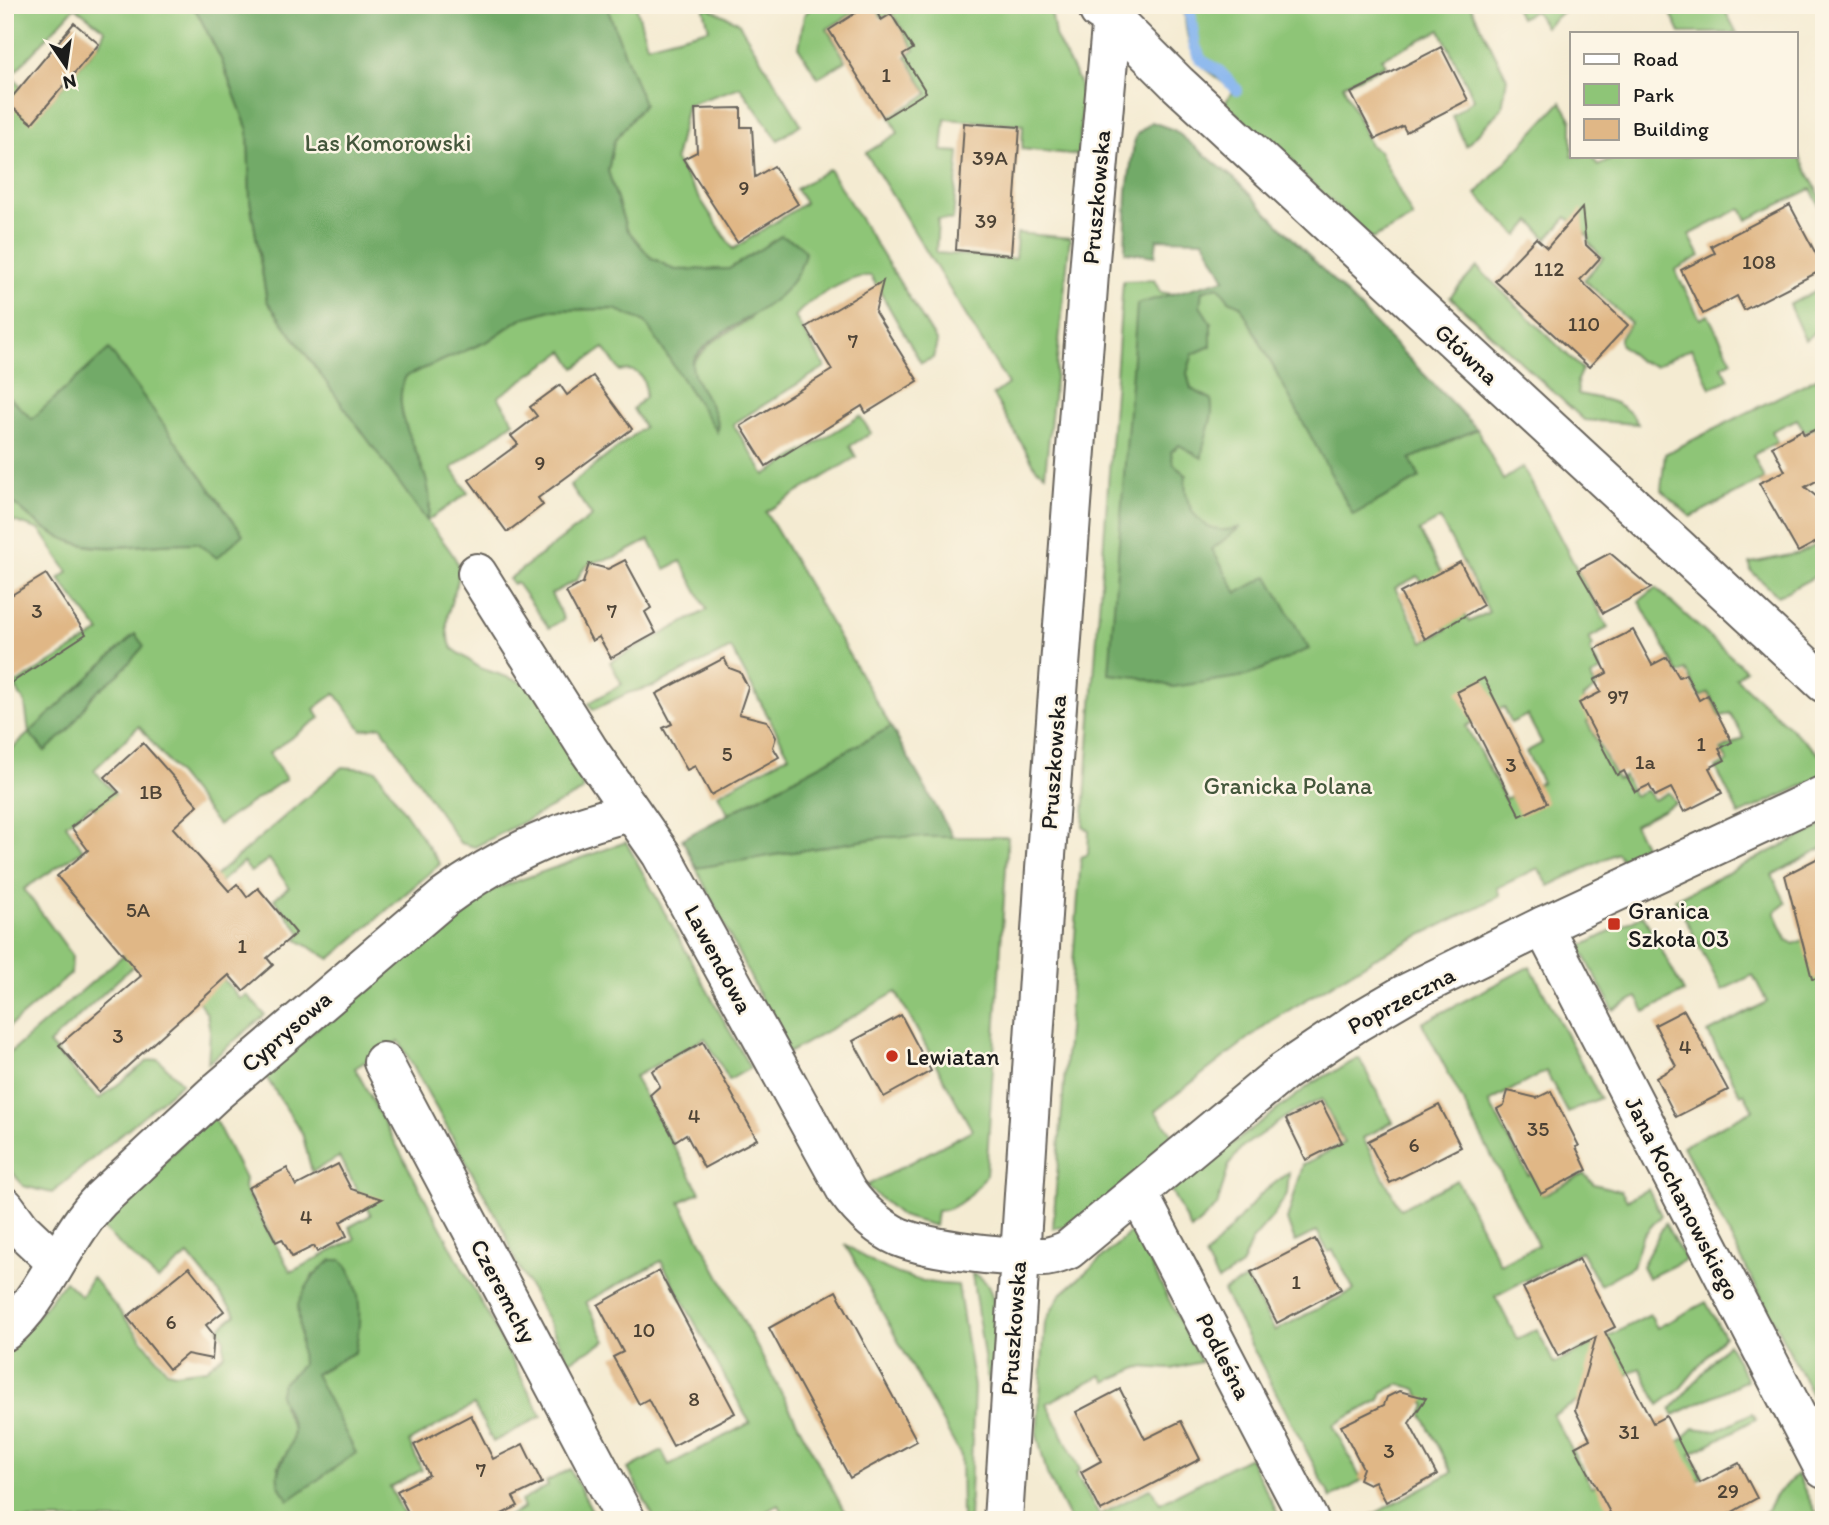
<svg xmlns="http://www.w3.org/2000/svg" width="1829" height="1525" font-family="Itim,sans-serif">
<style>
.green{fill:#8ec577;stroke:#55704a;stroke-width:2;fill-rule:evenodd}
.forest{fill:#72aa68;stroke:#476342;stroke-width:2}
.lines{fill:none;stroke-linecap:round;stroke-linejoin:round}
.stream{stroke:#83b3ee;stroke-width:12}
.building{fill:#e0b786}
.minor-casing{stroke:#68645c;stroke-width:42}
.minor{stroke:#fff;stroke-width:38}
.poi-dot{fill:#c8321e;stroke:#fcf5e5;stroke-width:2.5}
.labels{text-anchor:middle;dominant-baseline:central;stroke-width:5;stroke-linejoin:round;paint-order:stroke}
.number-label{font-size:21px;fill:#4d4336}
.park-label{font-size:24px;fill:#44573c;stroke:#fcf5e5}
.street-label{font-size:24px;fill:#1c1c1c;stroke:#fcf5e5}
.poi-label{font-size:24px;fill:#1c1c1c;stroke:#fcf5e5;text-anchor:start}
</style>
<rect width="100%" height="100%" fill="#fcf5e5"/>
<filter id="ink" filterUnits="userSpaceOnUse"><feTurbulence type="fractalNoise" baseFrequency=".0143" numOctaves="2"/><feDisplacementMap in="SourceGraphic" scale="14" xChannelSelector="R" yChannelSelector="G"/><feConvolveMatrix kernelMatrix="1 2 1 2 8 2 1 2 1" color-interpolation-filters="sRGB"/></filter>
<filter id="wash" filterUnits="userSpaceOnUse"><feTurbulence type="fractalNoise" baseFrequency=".00686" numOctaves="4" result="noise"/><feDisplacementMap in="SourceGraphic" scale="28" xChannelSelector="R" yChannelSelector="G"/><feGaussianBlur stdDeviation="1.57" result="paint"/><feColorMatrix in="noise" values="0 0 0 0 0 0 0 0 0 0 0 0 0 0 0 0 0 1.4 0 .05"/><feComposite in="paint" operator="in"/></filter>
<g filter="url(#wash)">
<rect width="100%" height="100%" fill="#f4ebd2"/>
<g class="green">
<path d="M5,5H189L197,12L221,59L248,130L250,200L267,301L430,510C429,465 387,414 405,376L488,341L520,319L551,310L615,309L645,322L717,431L718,423L692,376V363L711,343L751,318L781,236L729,269L675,270L650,257L626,228L608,171L614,141L644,104L606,5H636L647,45L709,29L703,5L738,22L801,124L778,140L740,87L687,105L675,160L733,249L805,203L796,189L829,169L937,342L933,358L921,363L871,276C852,274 806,301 795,317L825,367L733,424L765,475L860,416L871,433L850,446L856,457L766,512L891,727L728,814L718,794L789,755L731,648L654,686L628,693L593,710L589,703L622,684L610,662L707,610L681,561L665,569L649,540C639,545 629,551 618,556C601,563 586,557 577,580L551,594L564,619L549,628L516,582L513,584L509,579L592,516L570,485L644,427L633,409L645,397C647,379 639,367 620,371L604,348L575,368L564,351L498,397L514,422L452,468L468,493L427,521C437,534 450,548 457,562C467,584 435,612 452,648L480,668L531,685L578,756L583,791L475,847L460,843L381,726L362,730L335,693L314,709L320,718L269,753L286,779L218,825L139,726L94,770L176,862L134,854L92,805L66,824L83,850L24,889L72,955L71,974L5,1030V911L9,908L5,902V755L29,733L25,703L14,685L100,632L59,579L68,572L40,530L14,521L5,526V494C77,570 109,542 198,543L109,350L32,420L5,393ZM75,7L105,30L99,44L43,109L11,76ZM135,634L119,674L94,694L45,751L30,733Z"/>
<path d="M814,5H866L827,29L846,61L818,78L799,48L804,15Z"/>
<path d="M874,5H1045L1052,16L1055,36L1079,82L1082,99L1079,155L1022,149L1023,125L945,119L942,151L959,152L953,220L938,219L936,253L1015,259L1017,233L1070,238L1045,474L1036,468L993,395L1008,384L866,153L898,133L890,117L928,94L906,56L915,50L892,13L882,18Z"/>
<path d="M1184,5H1470L1507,78L1502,108L1466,146L1452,116L1474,99L1440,30L1382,58L1386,65L1343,85L1370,145L1379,151L1413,218L1372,239L1225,103L1233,90C1193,62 1187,54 1184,5Z"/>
<path d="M1514,5H1566L1567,8L1545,27L1535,11L1520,18Z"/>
<path d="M1667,5H1722L1737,33H1680Z"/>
<path d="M1561,102L1572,121V156H1592L1598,166L1618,156H1796V150L1824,204V215L1811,189L1747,220L1741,208L1689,235L1700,256L1675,270L1700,319L1708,315L1732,361L1722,366L1729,379L1711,388L1691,348L1655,366L1639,361L1620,344V337L1631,323L1584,280L1603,258L1589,243V237L1567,217L1547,239L1531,221L1518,236L1476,194Z"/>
<path d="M1477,267L1582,369L1577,380L1578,394C1603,399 1625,400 1638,424L1584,420L1450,297Z"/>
<path d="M1225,279L1420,478L1410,459L1477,429L1503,480L1523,467L1608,628L1589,638L1593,646L1590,650L1601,671L1591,677L1596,688L1583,698L1593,718L1587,722L1617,779L1624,776L1634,796L1647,790L1654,800L1669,792L1676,803L1634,825L1649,855L1625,864L1617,853L1549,886L1538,868L1497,888L1500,896L1375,958L1271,1021L1155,1111L1174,1136L1156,1165L1067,1227L1053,1228L1081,857L1088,854L1089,830L1083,827L1123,281L1154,280L1160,292L1172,294ZM1440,519L1489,612L1469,622L1419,531ZM1418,576L1446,630L1423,642L1395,588ZM1504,707L1511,723L1527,715L1542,743L1526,752L1542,782L1505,799L1466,726Z"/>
<path d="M1824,286C1824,305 1823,329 1805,340L1789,305Z"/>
<path d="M1824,374V423L1805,432L1797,419L1772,431L1777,442L1753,455L1764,479L1691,517L1661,490L1665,454Z"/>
<path d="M1824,541V572L1778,596L1751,571L1750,563L1800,553Z"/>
<path d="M1656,588L1746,670L1736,678L1824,759V776L1739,815L1716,768L1728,761L1721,750L1744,738L1730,713L1720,717L1709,693L1700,697L1686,670L1679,674L1639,601Z"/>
<path d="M342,767L376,770L440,864L330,959L296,939L302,934L274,899L289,887L269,859L251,872L243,862L175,922L240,999L247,995L265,1015L208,1063L210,1031L207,1014L168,956L148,952L49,1044L99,1099L148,1061L158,1059L182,1083L52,1193L23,1186L5,1162V1057Z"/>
<path d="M1824,825V847L1772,875L1786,903L1775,912L1787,940L1794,944L1805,939L1824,954V1418L1683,1146L1753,1110L1744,1093L1741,1095L1708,1033L1767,1002L1753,975L1722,990L1675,899Z"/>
<path d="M884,837H1008L986,1175C976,1191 957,1211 937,1211L935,1226L901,1216L866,1186L972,1130L896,992L788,1053L696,868Z"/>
<path d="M626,842L750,1068L729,1080L705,1038L634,1077L700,1192L680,1202L849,1520H786L778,1505L751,1520H655L628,1469L662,1451L669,1465L750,1423L661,1261L586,1302L606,1341L569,1361L515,1260L504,1230L399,1041L355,1068L542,1416L493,1442L474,1405L409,1442L422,1470L390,1487L407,1520H13L5,1510V1357L65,1281L81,1296L92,1277L167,1371L175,1373L206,1369L224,1354V1337L218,1329L236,1314L188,1255L158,1280L102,1228L184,1141L213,1116L245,1179L244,1188L291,1272L355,1239L349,1227L371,1215L339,1157L312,1172L302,1133L264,1074L467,899ZM350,1269L358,1304L315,1373L279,1485L278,1466L291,1446L293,1429L282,1406L283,1383L302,1366L309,1284L313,1275Z"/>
<path d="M1643,915L1684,992L1645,1012L1637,997L1613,1010L1580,947Z"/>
<path d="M1530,966L1600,1098L1568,1113L1546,1071L1489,1102L1528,1175L1531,1174L1543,1195L1584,1174L1594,1184L1621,1191L1627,1200L1648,1189L1661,1215L1642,1237L1633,1266L1600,1285L1581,1251L1495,1296L1517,1339L1537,1329L1554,1364L1650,1315L1657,1328L1706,1302L1724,1336L1679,1390L1659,1405L1640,1368L1553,1415L1592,1487L1681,1440L1694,1428L1716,1431L1752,1413L1756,1419L1691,1454L1703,1477L1625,1520H1367L1370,1516L1452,1472L1422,1415L1426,1406L1416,1389L1400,1384L1383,1392L1380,1400L1333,1425L1362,1481L1331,1498L1223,1291L1246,1279L1275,1331L1354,1290L1333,1250L1328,1252L1317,1231L1295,1242L1287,1220L1303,1165L1344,1143L1322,1099L1290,1114L1241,1148L1229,1165L1217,1206L1191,1230L1171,1190L1314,1082L1359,1058L1393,1122L1363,1138L1400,1209L1457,1180L1500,1264L1538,1245L1422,1023Z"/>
<path d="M1289,1172L1287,1194L1274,1215L1252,1240L1241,1266L1218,1281L1205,1257L1262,1193Z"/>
<path d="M1665,1223L1685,1260L1648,1278L1642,1266Z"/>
<path d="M1131,1232L1135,1234L1201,1362L1171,1369L1140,1367L1106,1382L1102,1375L1047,1403L1080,1470L1076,1473L1099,1515L1151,1488L1160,1503L1249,1457L1281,1520H1070L1047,1474L1037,1435L1045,1322L1060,1295Z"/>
<path d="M845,1244C881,1270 914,1284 958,1285L974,1387L969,1520H962L961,1456Z"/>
<path d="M972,1274C1009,1282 991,1363 989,1391Z"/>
<path d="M1728,1343L1747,1380L1674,1415L1671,1410Z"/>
<path d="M570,1469L597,1520H501L524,1508L521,1501L548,1486L546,1482Z"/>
<path d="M1797,1475L1820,1520H1761L1775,1496Z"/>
</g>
<g class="forest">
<path d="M189,5H606L644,104L614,141L608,171L626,228L650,257L675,270L729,269L781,236L798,243L805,252C794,314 712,322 692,363C693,389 720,406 717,432L645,322L615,309L551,310L520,319L488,341L406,376C383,422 443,470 427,521L267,301L250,200L248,130L221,59L197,12Z"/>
<path d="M1152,122L1174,130L1235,179L1477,429L1410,459L1420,478L1353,515L1240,305L1229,300L1218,286L1202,291L1200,306L1211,323V346L1193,354L1187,373L1191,389L1211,399C1216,421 1202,437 1202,458L1179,445L1171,452L1173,463L1186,475C1181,509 1205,540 1241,527L1212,549L1237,593L1268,576L1309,649L1246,676L1173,687L1138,677L1109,674L1137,304L1225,279L1204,240L1157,239L1155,256L1125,252L1127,191L1134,143L1137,134Z"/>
<path d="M109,349L243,534L217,558L198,543C109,542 76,569 5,494V393L32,419Z"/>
<path d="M135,634L144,646L119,674L94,694L68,731L45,751L29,733Z"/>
<path d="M891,727L953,837H884L696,868L682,839Z"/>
<path d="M332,1260H342C364,1284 361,1323 355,1352L315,1374L356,1453L289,1500C261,1470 293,1460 293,1430C292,1418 283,1407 279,1395L283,1383L302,1365L298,1305C305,1286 315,1271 332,1260Z"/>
</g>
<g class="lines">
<path class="stream" d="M1189,5L1195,46L1201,60L1219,71L1237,90"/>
</g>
<g id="blocks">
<g class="building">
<path d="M868,5H873L881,20L891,14L913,49L903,55L926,92L884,118L829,30Z"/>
<path d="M74,23L99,44L32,123L7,103Z"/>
<path d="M1441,47L1468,100L1406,132L1403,126L1375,139L1351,93Z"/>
<path d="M741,108V127H752L755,177L774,166L798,204L737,242L683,159L697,152L695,109Z"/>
<path d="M964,123L1020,127L1011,255L956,250Z"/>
<path d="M1790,205L1824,269L1744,310L1737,296L1703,314L1681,270L1715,253L1711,246Z"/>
<path d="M1582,208L1586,245L1600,258L1580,280L1628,325L1589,367L1495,281L1536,238L1547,248Z"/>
<path d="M883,281L875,312L918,381L866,413L862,406L766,466L741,426L832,370L806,327Z"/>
<path d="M593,376L632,429L538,498L543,505L507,532L469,480L518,444L511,436L537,416L530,407L560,385L567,395Z"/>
<path d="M1824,425V477L1805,487L1824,503V538L1798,552L1759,483L1785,471L1772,446L1802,430L1804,435Z"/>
<path d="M1610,553L1651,588L1603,613L1578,570Z"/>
<path d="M625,560L651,608L645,612L656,633L611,658L599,637L592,641L566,592L583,583L589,564L608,569Z"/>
<path d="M1460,562L1483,605L1425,639L1400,593Z"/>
<path d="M46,574L86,634L5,687V599Z"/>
<path d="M1633,630L1652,665L1667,657L1679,677L1686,674L1699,700L1708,695L1732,742L1719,749L1725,760L1709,768L1722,793L1684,812L1671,788L1655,796L1649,785L1635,792L1624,771L1617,775L1579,703L1601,692L1594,680L1607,673L1595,649Z"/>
<path d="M724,658L729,668L740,672L748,687L739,714L767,721L776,737L773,747L779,757L711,795L695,766L687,770L663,728L672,724L656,694Z"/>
<path d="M1484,678L1547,803L1520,816L1457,692Z"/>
<path d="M143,743L198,805L173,828L229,891L237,884L247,897L258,888L296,933L267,958L273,965L243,991L229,975L99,1092L59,1045L141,976L57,876L88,850L71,827L119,792L105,777Z"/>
<path d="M1824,855V978L1812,979L1785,875Z"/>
<path d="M1684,1010L1728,1090L1676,1117L1656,1078L1676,1066L1655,1025Z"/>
<path d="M901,1015L931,1071L884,1097L853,1041Z"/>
<path d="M703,1042L757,1139L704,1168L686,1134L675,1141L650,1095L660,1086L652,1071Z"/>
<path d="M1508,1091L1537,1098L1551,1091L1579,1146L1576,1147L1587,1170L1541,1194L1497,1109L1504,1105Z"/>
<path d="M1321,1102L1342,1142L1306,1160L1286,1119Z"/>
<path d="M1439,1105L1461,1147L1390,1183L1368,1141Z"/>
<path d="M338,1164L351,1189L382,1199L340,1222L347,1236L317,1252L314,1246L292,1257L282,1239L276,1242L248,1188L287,1168L296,1186Z"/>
<path d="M1315,1239L1341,1289L1277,1323L1251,1272Z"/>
<path d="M1579,1259L1615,1327L1605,1332L1653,1423L1666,1416L1700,1483L1739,1463L1757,1498L1718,1520H1614L1575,1447L1590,1439L1575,1410L1596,1337L1558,1356L1523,1288Z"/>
<path d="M189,1267L224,1311L206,1325L214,1335L212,1359L187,1354L169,1369L127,1317Z"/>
<path d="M659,1271L735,1413L673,1446L648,1399L639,1404L613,1357L623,1352L598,1305Z"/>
<path d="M836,1291L917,1441L850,1478L769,1328Z"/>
<path d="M1120,1389L1145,1439L1181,1421L1200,1459L1101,1511L1081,1472L1101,1461L1076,1412Z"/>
<path d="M1399,1391L1426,1398L1409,1423L1437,1475L1386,1502L1375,1481L1369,1484L1359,1479L1363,1468L1341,1426L1384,1405L1387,1397Z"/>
<path d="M471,1415L493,1459L523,1444L542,1483L513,1497L518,1506L490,1520H412L397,1491L429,1475L414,1445Z"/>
</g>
</g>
</g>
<g filter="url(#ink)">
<use href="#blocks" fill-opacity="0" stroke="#68645c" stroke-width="2"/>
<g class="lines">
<g class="minor-casing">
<g id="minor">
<path d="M1099,11L1114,20L1178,84L1824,683"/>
<path d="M477,573L588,749L661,854L847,1192C861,1211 877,1227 899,1237C931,1250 1007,1258 1043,1257C1052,1257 1060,1253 1068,1250L1283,1072L1357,1022L1405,994L1543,926L1824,795"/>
<path d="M1543,926L1824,1469"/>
<path d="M383,1062L626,1520"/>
<path d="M1138,1193L1309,1520"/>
<path d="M5,1207L21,1229L55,1261"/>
<path d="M5,1331C44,1300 64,1237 101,1199L214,1094L445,897C502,855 562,828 631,812"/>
<path d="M1003,1520L1045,869L1090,260L1113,5"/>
</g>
</g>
<use href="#minor" class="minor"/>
</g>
</g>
<g class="poi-dot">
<rect x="1607" y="917" width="14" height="14" rx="3.5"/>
<circle cx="892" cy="1056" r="7"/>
</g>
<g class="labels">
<g class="number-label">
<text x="886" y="74">1</text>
<text x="990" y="157">39A</text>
<text x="744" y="187">9</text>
<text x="986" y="220">39</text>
<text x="1759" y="261">108</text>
<text x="1549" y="268">112</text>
<text x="1584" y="323">110</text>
<text x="853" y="340">7</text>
<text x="540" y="462">9</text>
<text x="37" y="610">3</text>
<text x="612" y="610">7</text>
<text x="1618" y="696">97</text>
<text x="1701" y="743">1</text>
<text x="727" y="753">5</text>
<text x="1645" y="761">1a</text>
<text x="1511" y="764">3</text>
<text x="151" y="791">1B</text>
<text x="138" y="909">5A</text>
<text x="242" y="945">1</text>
<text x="118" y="1035">3</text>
<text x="1685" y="1046">4</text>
<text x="694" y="1115">4</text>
<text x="1538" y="1128">35</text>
<text x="1414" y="1144">6</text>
<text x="306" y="1216">4</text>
<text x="1296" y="1281">1</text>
<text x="171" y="1321">6</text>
<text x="644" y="1329">10</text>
<text x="694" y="1398">8</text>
<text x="1629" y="1431">31</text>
<text x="1389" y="1450">3</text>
<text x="481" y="1469">7</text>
<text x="1728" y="1490">29</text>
</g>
<g class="park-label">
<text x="388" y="142">Las Komorowski</text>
<text x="1288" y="785">Granicka Polana</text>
</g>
<g class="street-label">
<text transform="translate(1096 197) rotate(-85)">Pruszkowska</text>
<text transform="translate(1467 354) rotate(43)">Główna</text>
<text transform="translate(1053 762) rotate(-86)">Pruszkowska</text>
<text transform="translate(719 959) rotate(62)">Lawendowa</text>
<text transform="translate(1401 1000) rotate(-28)">Poprzeczna</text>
<text transform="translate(286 1031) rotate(-41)">Cyprysowa</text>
<text transform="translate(1683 1198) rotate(63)">Jana Kochanowskiego</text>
<text transform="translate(504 1291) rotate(62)">Czeremchy</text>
<text transform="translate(1013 1328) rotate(-86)">Pruszkowska</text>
<text transform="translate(1224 1356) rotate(63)">Podleśna</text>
</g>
<g class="poi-label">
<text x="1628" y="910">Granica<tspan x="1628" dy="28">Szkoła 03</tspan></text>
<text x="906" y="1056">Lewiatan</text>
</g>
</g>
<rect width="1829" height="1525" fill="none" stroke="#fcf5e5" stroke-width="28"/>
<rect x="1570" y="32" width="228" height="126" fill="#fcf5e5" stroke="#a29e95" stroke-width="2"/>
<rect x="1584" y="54" width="35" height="10" fill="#ffffff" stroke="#a29e95" stroke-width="2"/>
<text x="1633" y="66" font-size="21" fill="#1c1c1c">Road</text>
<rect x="1584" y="84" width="35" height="21" fill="#8ec577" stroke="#a29e95" stroke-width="2"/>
<text x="1633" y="102" font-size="21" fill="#1c1c1c">Park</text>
<rect x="1584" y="119" width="35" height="21" fill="#e0b786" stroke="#a29e95" stroke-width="2"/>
<text x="1633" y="136" font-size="21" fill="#1c1c1c">Building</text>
<g transform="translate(66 66) rotate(167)" stroke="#fcf5e5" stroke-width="5" paint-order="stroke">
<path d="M0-5L12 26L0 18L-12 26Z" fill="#1c1c1c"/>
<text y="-10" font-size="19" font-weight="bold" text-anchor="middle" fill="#1c1c1c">N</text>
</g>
</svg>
